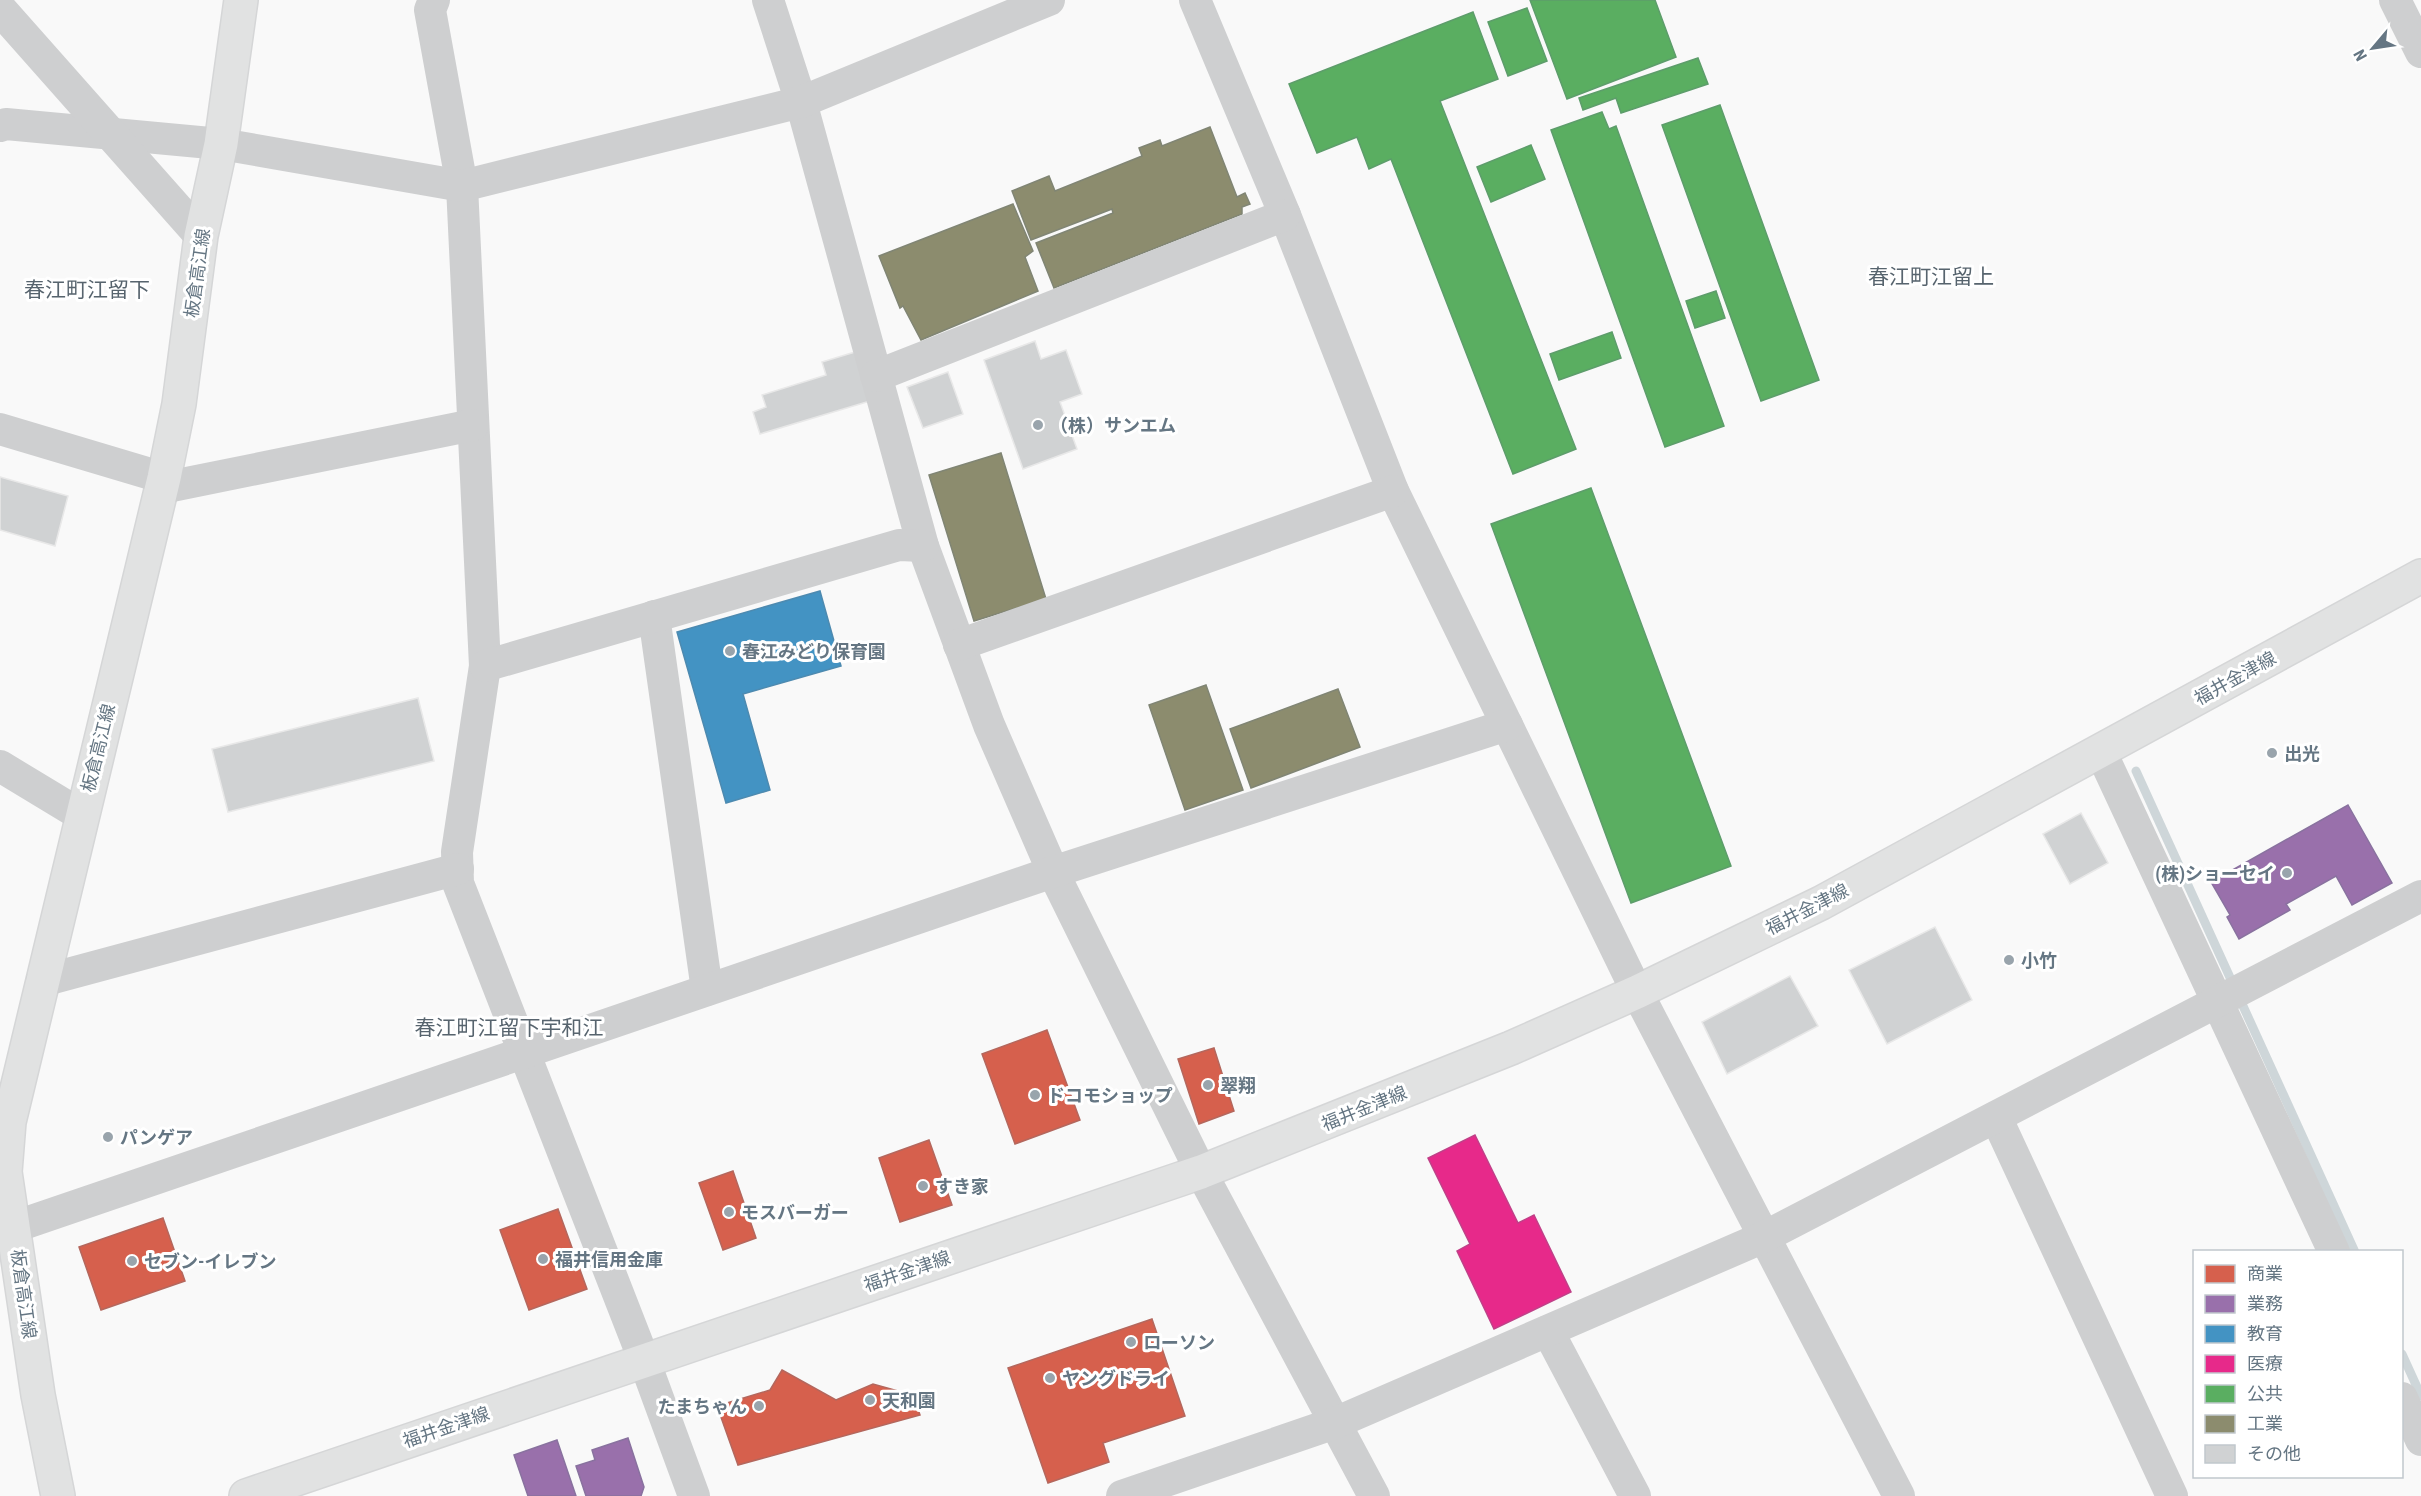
<svg xmlns="http://www.w3.org/2000/svg" width="2421" height="1496" font-family="'Roboto Condensed','Noto Sans JP',sans-serif">
<style>
.shops{fill:#d6604d;stroke:#b4675d;stroke-width:1.5}
.offices{fill:#9970ab;stroke:#89729f;stroke-width:1.5}
.schools{fill:#4393c3;stroke:#4d8ab0;stroke-width:1.5}
.health{fill:#e7298a;stroke:#c04088;stroke-width:1.5}
.public{fill:#5aae61;stroke:#5d9d6b;stroke-width:1.5}
.industry{fill:#8c8c6e;stroke:#808574;stroke-width:1.5}
.lines{fill:none;stroke-linecap:round;stroke-linejoin:round}
.stream{stroke:#ced6d9;stroke-width:9}
.building{fill:#d0d2d3;stroke:#e8e8e8;stroke-width:1.5}
.secondary-casing{stroke:#d5d6d7;stroke-width:36}
.primary-casing{stroke:#d5d6d7;stroke-width:36}
.minor{stroke:#cecfd0;stroke-width:32}
.tertiary{stroke:#cecfd0;stroke-width:33}
.secondary{stroke:#e1e2e2;stroke-width:33}
.primary{stroke:#e1e2e2;stroke-width:33}
.poi-dot{fill:#99a4ac;stroke:#fff;stroke-width:2}
.labels{text-anchor:middle;dominant-baseline:central;stroke-width:6;stroke-linejoin:round;paint-order:stroke}
.street-label{font-size:18px;fill:#657683;stroke:#fff}
.poi-label{font-size:18px;font-weight:bold;fill:#657683;stroke:#fff;text-anchor:start}
.quarter-label{font-size:21px;fill:#57646e;stroke:#fff}
</style>
<rect width="100%" height="100%" fill="#f9f9f9"/>
<g class="shops">
<path d="M1047,1030L1080,1120L1015,1144L982,1054Z"/>
<path d="M1214,1048L1234,1111L1199,1124L1178,1059Z"/>
<path d="M929,1140L952,1205L900,1222L879,1158Z"/>
<path d="M733,1171L756,1238L723,1250L699,1183Z"/>
<path d="M558,1209L587,1289L529,1310L500,1230Z"/>
<path d="M163,1218L185,1281L101,1310L79,1247Z"/>
<path d="M1152,1319L1185,1416L1103,1443L1109,1462L1048,1483L1008,1368Z"/>
<path d="M782,1370L836,1400L873,1384L913,1395L920,1415L738,1465L717,1406L770,1390Z"/>
</g>
<g class="offices">
<path d="M2348,805L2392,883L2352,905L2336,876L2286,904L2290,910L2239,939L2227,917L2230,915L2211,882Z"/>
<path d="M628,1438L644,1487L641,1496H586L576,1466L595,1460L592,1450Z"/>
<path d="M557,1440L576,1496H528L514,1455Z"/>
</g>
<path class="schools" d="M820,591L841,666L743,694L770,790L726,803L677,632Z"/>
<path class="health" d="M1475,1135L1518,1223L1534,1215L1571,1292L1494,1329L1457,1251L1470,1244L1428,1158Z"/>
<g class="public">
<path d="M1530,0H1655L1676,57L1567,99Z"/>
<path d="M1527,8L1547,61L1508,76L1488,22Z"/>
<path d="M1473,12L1498,79L1440,101L1576,449L1513,474L1391,159L1369,169L1357,137L1317,153L1289,84Z"/>
<path d="M1698,58L1708,84L1621,113L1616,98L1583,110L1579,98Z"/>
<path d="M1720,105L1819,380L1761,401L1662,125Z"/>
<path d="M1602,112L1609,129L1616,126L1724,426L1665,447L1551,130Z"/>
<path d="M1531,145L1545,179L1491,202L1477,167Z"/>
<path d="M1716,291L1725,318L1695,328L1686,301Z"/>
<path d="M1612,332L1621,358L1559,380L1550,354Z"/>
<path d="M1591,488L1731,866L1631,903L1491,524Z"/>
</g>
<g class="industry">
<path d="M1210,127L1237,197L1245,193L1250,204L1242,207V214L1054,288L1036,243L1113,213L1112,209L1031,240L1012,191L1049,176L1055,191L1142,156L1139,148L1160,140L1162,146Z"/>
<path d="M1013,204L1033,251L1025,257L1038,291L921,340L903,306L900,308L879,256Z"/>
<path d="M1001,453L1046,599L974,621L929,475Z"/>
<path d="M1206,685L1243,790L1185,810L1149,705Z"/>
<path d="M1338,689L1360,747L1251,788L1230,729Z"/>
</g>
<g class="lines">
<g class="stream">
<path d="M2136,771L2355,1252"/>
<path d="M2402,1354L2421,1396"/>
</g>
</g>
<g class="building">
<path d="M1035,341L1041,359L1066,350L1082,394L1060,402L1077,449L1023,469L984,360Z"/>
<path d="M855,352L870,401L760,434L753,412L766,407L762,395L826,375L822,362Z"/>
<path d="M948,372L963,414L923,428L907,387Z"/>
<path d="M0,477L68,496L55,546L0,530Z"/>
<path d="M418,698L434,761L228,812L212,749Z"/>
<path d="M2081,813L2108,863L2070,884L2043,834Z"/>
<path d="M1935,927L1972,1000L1887,1044L1849,970Z"/>
<path d="M1790,976L1818,1026L1727,1074L1702,1022Z"/>
</g>
<g class="lines">
<g class="secondary-casing">
<path id="secondary" d="M58,1496L38,1395L5,1172L9,1122L164,478L179,404L201,236L221,144L241,0"/>
</g>
<g class="primary-casing">
<path id="primary" d="M246,1496L1201,1172L1511,1048L1637,992L1821,903L2421,576"/>
</g>
<g class="minor">
<path d="M434,0L430,10L462,186L485,666L457,852L458,883L644,1360L694,1496"/>
<path d="M768,0L801,102L923,546L989,725L1053,872L1201,1172L1374,1496"/>
<path d="M1195,0L1285,215L1393,491L1637,992L1899,1496"/>
<path d="M2395,0L2421,52"/>
<path d="M0,126L6,124L221,144L462,186L801,102L1049,0"/>
<path d="M876,376L1285,215"/>
<path d="M0,429L164,478"/>
<path d="M162,488L473,425"/>
<path d="M654,616L707,990"/>
<path d="M959,645L1393,491"/>
<path d="M485,666L899,545L923,546"/>
<path d="M2101,752L2334,1252"/>
<path d="M0,766L81,815"/>
<path d="M42,981L458,869"/>
<path d="M1996,1117L2172,1496"/>
<path d="M14,1227L1053,872L1507,725"/>
<path d="M1548,1331L1635,1496"/>
<path d="M2402,1398L2421,1440"/>
<path d="M1122,1496L1335,1423L1764,1237L2421,896"/>
</g>
<path class="tertiary" d="M0,9L201,236"/>
<use href="#secondary" class="secondary"/>
<use href="#primary" class="primary"/>
</g>
<g class="poi-dot">
<circle cx="1038" cy="425" r="6"/>
<circle cx="730" cy="651" r="6"/>
<circle cx="2272" cy="753" r="6"/>
<circle cx="2287" cy="873" r="6"/>
<circle cx="2009" cy="960" r="6"/>
<circle cx="1208" cy="1085" r="6"/>
<circle cx="1035" cy="1095" r="6"/>
<circle cx="108" cy="1137" r="6"/>
<circle cx="923" cy="1186" r="6"/>
<circle cx="729" cy="1212" r="6"/>
<circle cx="543" cy="1259" r="6"/>
<circle cx="132" cy="1261" r="6"/>
<circle cx="1131" cy="1342" r="6"/>
<circle cx="1050" cy="1378" r="6"/>
<circle cx="870" cy="1400" r="6"/>
<circle cx="759" cy="1406" r="6"/>
</g>
<g class="labels">
<g class="street-label">
<text transform="translate(197 273) rotate(-82)">板倉高江線</text>
<text transform="translate(2235 678) rotate(-29)">福井金津線</text>
<text transform="translate(98 748) rotate(-76)">板倉高江線</text>
<text transform="translate(1807 909) rotate(-27)">福井金津線</text>
<text transform="translate(1364 1108) rotate(-22)">福井金津線</text>
<text transform="translate(907 1271) rotate(-19)">福井金津線</text>
<text transform="translate(24 1294) rotate(82)">板倉高江線</text>
<text transform="translate(446 1427) rotate(-19)">福井金津線</text>
</g>
<g class="poi-label">
<text x="1050" y="425">（株）サンエム</text>
<text x="742" y="651">春江みどり保育園</text>
<text x="2284" y="753">出光</text>
<text x="2275" y="873" text-anchor="end">(株)ショーセイ</text>
<text x="2021" y="960">小竹</text>
<text x="1220" y="1085">翠翔</text>
<text x="1047" y="1095">ドコモショップ</text>
<text x="120" y="1137">パンゲア</text>
<text x="935" y="1186">すき家</text>
<text x="741" y="1212">モスバーガー</text>
<text x="555" y="1259">福井信用金庫</text>
<text x="144" y="1261">セブン-イレブン</text>
<text x="1143" y="1342">ローソン</text>
<text x="1062" y="1378">ヤングドライ</text>
<text x="882" y="1400">天和園</text>
<text x="747" y="1406" text-anchor="end">たまちゃん</text>
</g>
<g class="quarter-label">
<text x="1931" y="277">春江町江留上</text>
<text x="87" y="290">春江町江留下</text>
<text x="509" y="1028">春江町江留下宇和江</text>
</g>
</g>
<rect x="2193" y="1250" width="210" height="228" fill="#ffffff" stroke="#c1c8cd" stroke-width="1.5"/>
<rect x="2205" y="1265" width="30" height="18" fill="#d6604d" stroke="#c1c8cd" stroke-width="1.5"/>
<text x="2247" y="1280" font-size="18" fill="#657683">商業</text>
<rect x="2205" y="1295" width="30" height="18" fill="#9970ab" stroke="#c1c8cd" stroke-width="1.5"/>
<text x="2247" y="1310" font-size="18" fill="#657683">業務</text>
<rect x="2205" y="1325" width="30" height="18" fill="#4393c3" stroke="#c1c8cd" stroke-width="1.5"/>
<text x="2247" y="1340" font-size="18" fill="#657683">教育</text>
<rect x="2205" y="1355" width="30" height="18" fill="#e7298a" stroke="#c1c8cd" stroke-width="1.5"/>
<text x="2247" y="1370" font-size="18" fill="#657683">医療</text>
<rect x="2205" y="1385" width="30" height="18" fill="#5aae61" stroke="#c1c8cd" stroke-width="1.5"/>
<text x="2247" y="1400" font-size="18" fill="#657683">公共</text>
<rect x="2205" y="1415" width="30" height="18" fill="#8c8c6e" stroke="#c1c8cd" stroke-width="1.5"/>
<text x="2247" y="1430" font-size="18" fill="#657683">工業</text>
<rect x="2205" y="1445" width="30" height="18" fill="#d0d2d3" stroke="#c1c8cd" stroke-width="1.5"/>
<text x="2247" y="1460" font-size="18" fill="#657683">その他</text>
<g transform="translate(2373 48) rotate(241)" stroke="#ffffff" stroke-width="4.5" paint-order="stroke">
<path d="M0-4.5L10 22L0 15L-10 22Z" fill="#657683"/>
<text y="-9" font-size="16" font-weight="bold" text-anchor="middle" fill="#657683">N</text>
</g>
</svg>
